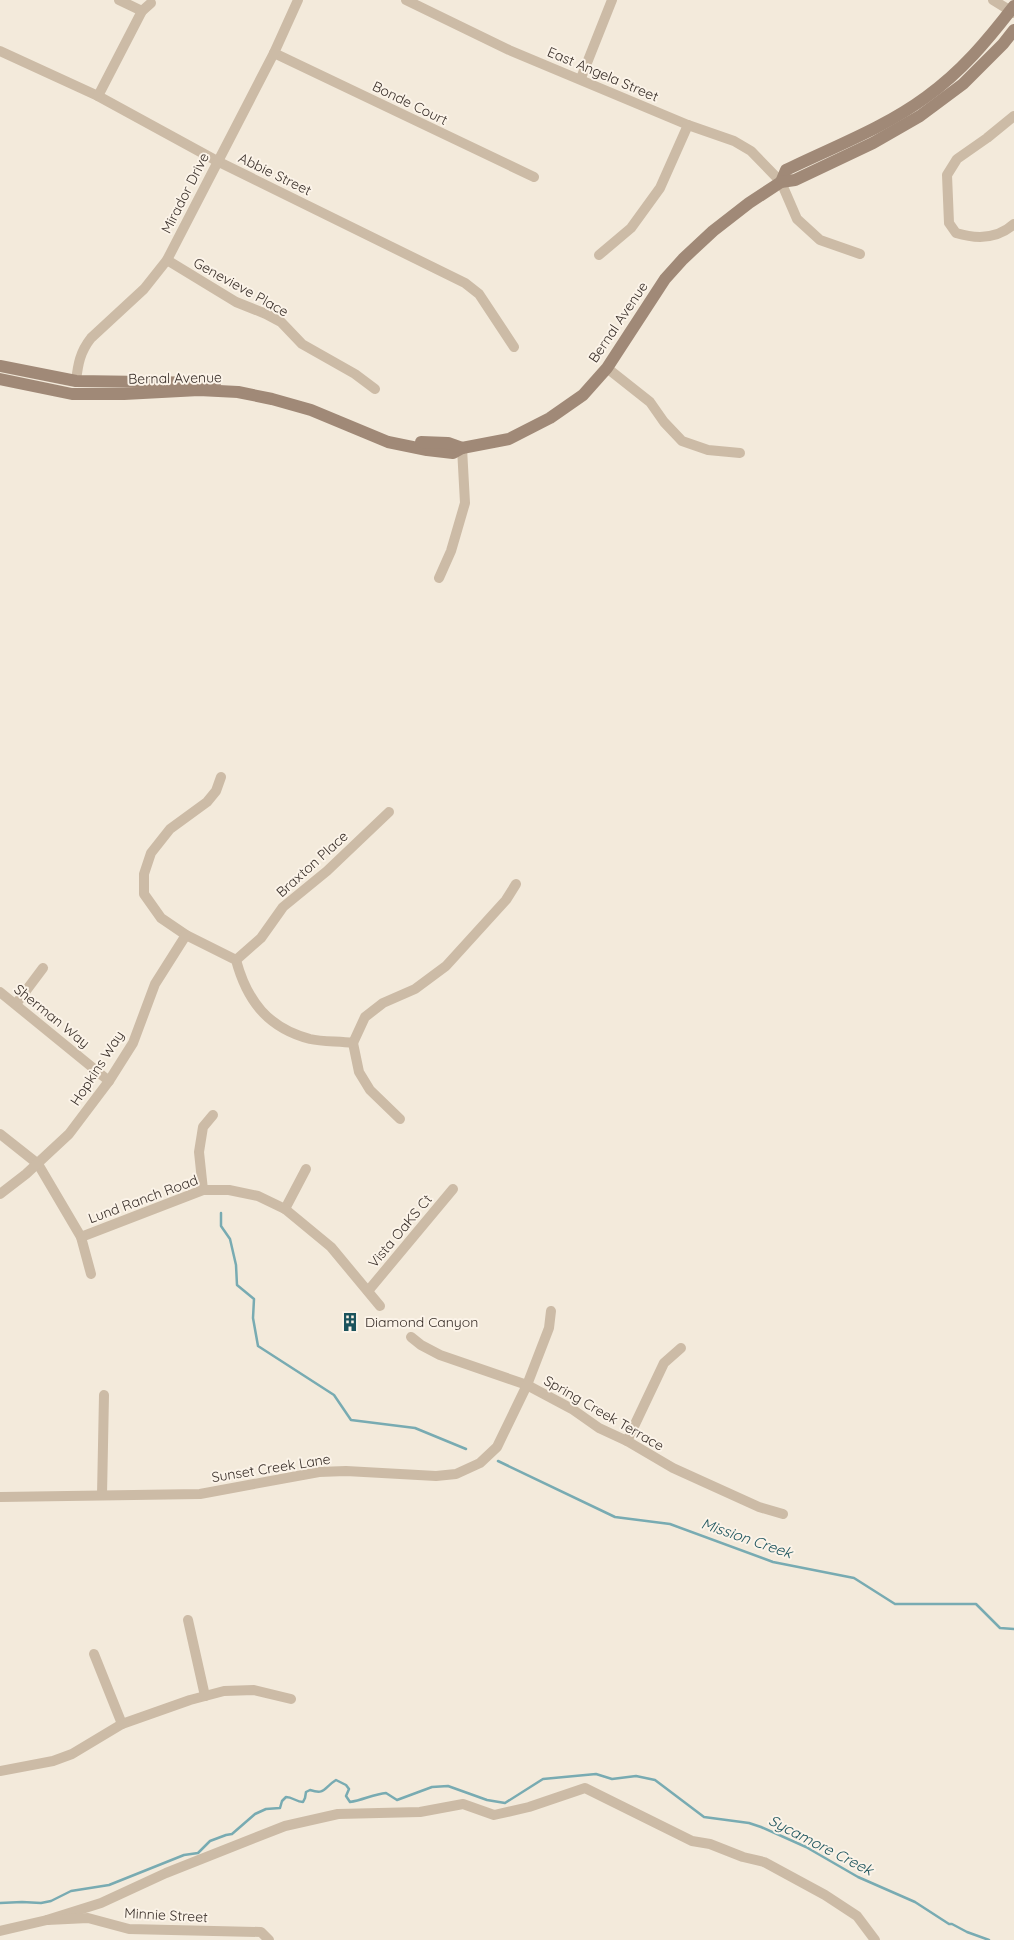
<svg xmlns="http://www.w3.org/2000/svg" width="1014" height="1940" font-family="Quicksand,sans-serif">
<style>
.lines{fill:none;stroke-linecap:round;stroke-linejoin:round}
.stream{stroke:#78abb2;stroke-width:2.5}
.street{stroke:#ccbba6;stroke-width:10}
.secondary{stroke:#a08977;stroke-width:12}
.labels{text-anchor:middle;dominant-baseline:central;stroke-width:4;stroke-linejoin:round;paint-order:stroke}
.street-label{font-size:14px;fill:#382e28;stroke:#fbf3e8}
.poi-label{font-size:14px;fill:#382e28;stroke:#fbf3e8;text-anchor:start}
.water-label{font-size:15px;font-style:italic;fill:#1b535c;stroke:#fbf3e8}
</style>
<rect width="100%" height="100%" fill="#f3eadb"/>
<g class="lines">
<g class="stream">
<path d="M221,1213V1226L230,1239L236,1265L237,1285L254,1299L253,1318L258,1346L334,1395L351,1420L415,1428L466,1449"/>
<path d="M498,1461L615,1517L670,1524L773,1562L854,1578L895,1604H976L1000,1628L1014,1629"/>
<path d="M0,1903L22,1902L41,1903L51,1901L71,1891L109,1885L184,1855L198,1853L210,1841L226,1835L232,1834L255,1814L266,1809L280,1808L282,1801L286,1797C293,1797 296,1802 303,1802L305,1798L306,1792L310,1790C326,1795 323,1788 336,1780L346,1785L349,1789L346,1796L350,1802C363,1800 374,1794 386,1793L397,1800L432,1787L448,1786L487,1800L505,1803L543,1779L596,1774L612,1779L636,1776L655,1780L704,1817L749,1823L761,1827L806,1847L858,1877L915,1902L949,1924H952L967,1932L989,1940"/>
</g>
<g class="street">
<path d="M119,0L142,11"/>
<path d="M406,0L509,50L688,125L734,141L751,151L781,182L797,219L820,240L860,254"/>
<path d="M993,0L1014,13"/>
<path d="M0,51L98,96L217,161L465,283L479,294L514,347"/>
<path d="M274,53L534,177"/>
<path d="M581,78L612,0"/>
<path d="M98,96L142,11L151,3"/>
<path d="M1014,116L987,138L957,159L947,175L949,223L956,233C976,239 998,239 1014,224"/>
<path d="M599,255L631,228L660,188L688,125"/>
<path d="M167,260L236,302L266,314L281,322L302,344L355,374L375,389"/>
<path d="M607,368L650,402L664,422L682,441L708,450L740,453"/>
<path d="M76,381C78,364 80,352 91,338L144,289L167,260L274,53L298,0"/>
<path d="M439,578L451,551L465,503L462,448"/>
<path d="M221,777L216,791L207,802L170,829L151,853L144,874V894L161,918L186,935L236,960C247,1001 268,1028 310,1039C323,1042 339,1041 353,1043L359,1072L370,1090L400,1119"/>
<path d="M236,960L261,938L283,907L327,871L389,812"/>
<path d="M0,992L109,1081"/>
<path d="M16,1004L43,968"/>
<path d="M353,1043L365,1017L383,1003L415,989L446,966L506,900L516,884"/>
<path d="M0,1134L38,1164L81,1237L91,1274"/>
<path d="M203,1190L199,1152L203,1127L213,1115"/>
<path d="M0,1194L26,1174L69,1134L109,1081L133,1043L155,984L186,935"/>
<path d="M285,1209L306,1169"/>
<path d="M81,1237L203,1190H229L258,1196L285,1209L331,1247L380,1306"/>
<path d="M368,1291L453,1189"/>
<path d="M411,1337L421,1345L440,1355L527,1385L572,1409L599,1428L627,1441L673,1468L759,1507L783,1514"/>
<path d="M627,1441L664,1363L681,1348"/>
<path d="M102,1495L104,1395"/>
<path d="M1,1497L200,1494L319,1472L346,1471L436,1476L456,1474L480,1463L497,1447L527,1385L549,1328L551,1311"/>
<path d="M188,1620L205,1696"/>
<path d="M94,1654L122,1724"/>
<path d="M0,1771L53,1761L72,1754L122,1724L190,1700L224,1691L254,1690L291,1699"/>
<path d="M47,1920L101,1903L166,1873L285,1826L338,1814L420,1812L463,1804L494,1815L529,1807L585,1788L692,1841L710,1844L743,1857L764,1862L825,1895L857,1916L875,1940"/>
<path d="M0,1931L47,1920L88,1918L129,1929L261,1932L269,1940"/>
</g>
<g class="secondary">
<path d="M781,182L786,170C833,147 884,128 926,97C961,72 988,40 1014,6"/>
<path d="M0,366L76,381L215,383"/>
<path d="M0,379L72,394H124L199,390L238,392L272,399L311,410L388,442L427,450L453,453L462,448L509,439L550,418L583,395L607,368L665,279L683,259L713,231L749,203L781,182L795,180L873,143L920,116L963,84L1003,44L1014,30"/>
<path d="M421,442L448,443L462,448"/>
</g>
</g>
<defs>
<g id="building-bare" transform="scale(1.5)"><path d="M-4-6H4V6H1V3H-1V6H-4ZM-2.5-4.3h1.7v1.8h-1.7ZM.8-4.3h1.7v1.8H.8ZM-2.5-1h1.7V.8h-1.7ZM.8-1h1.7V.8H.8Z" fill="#1b535c" stroke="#fbf3e8" stroke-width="2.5" paint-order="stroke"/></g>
</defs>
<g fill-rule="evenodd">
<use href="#building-bare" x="350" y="1322"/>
</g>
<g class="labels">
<g class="street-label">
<text transform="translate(603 74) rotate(23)">East Angela Street</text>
<text transform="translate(410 103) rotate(26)">Bonde Court</text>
<text transform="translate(275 174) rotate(26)">Abbie Street</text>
<text transform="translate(185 193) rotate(-63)">Mirador Drive</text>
<text transform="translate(241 287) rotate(29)">Genevieve Place</text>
<text transform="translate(618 322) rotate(-56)">Bernal Avenue</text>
<text transform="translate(175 378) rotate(-1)">Bernal Avenue</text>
<text transform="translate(312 864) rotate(-42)">Braxton Place</text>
<text transform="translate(52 1016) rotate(39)">Sherman Way</text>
<text transform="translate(97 1068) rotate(-57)">Hopkins Way</text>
<text transform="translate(143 1199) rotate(-20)">Lund Ranch Road</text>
<text transform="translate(400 1231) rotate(-50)">Vista OaKS Ct</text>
<text transform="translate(604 1413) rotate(30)">Spring Creek Terrace</text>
<text transform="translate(271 1468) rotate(-9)">Sunset Creek Lane</text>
<text transform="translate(166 1915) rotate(3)">Minnie Street</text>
</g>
<g class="poi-label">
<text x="365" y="1322">Diamond Canyon</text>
</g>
<g class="water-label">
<text transform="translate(747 1538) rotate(19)">Mission Creek</text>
<text transform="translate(821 1845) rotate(27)">Sycamore Creek</text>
</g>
</g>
</svg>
